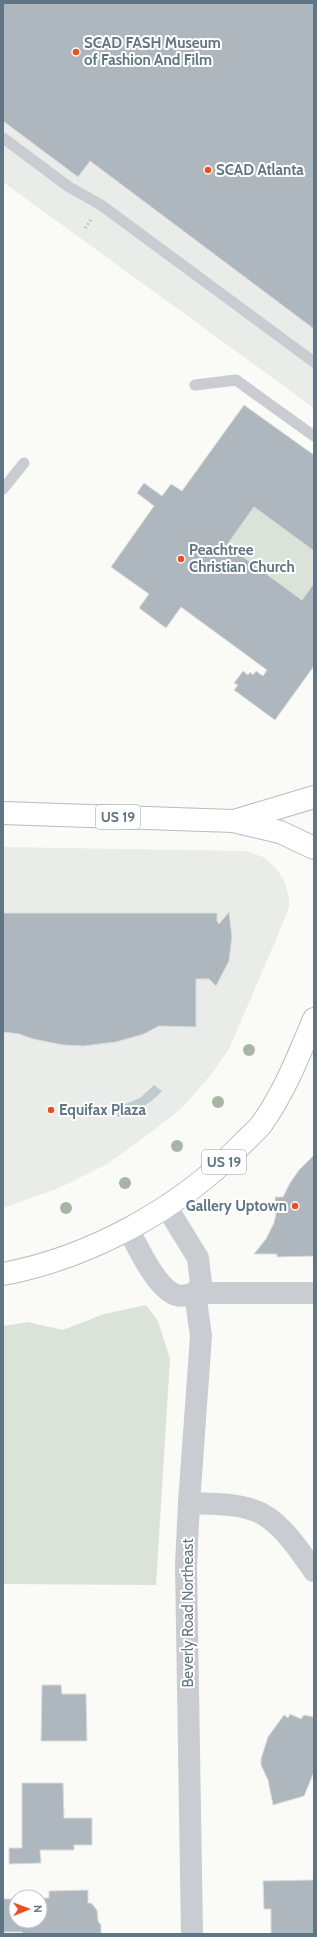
<svg xmlns="http://www.w3.org/2000/svg" width="317" height="1937" font-family="Cabin,sans-serif">
<style>
.built{fill:#eaecea}
.green{fill:#dbe2d8}
.water{fill:#becbcf}
.building{fill:#adb7bd;stroke:#dcdcd9}
.lines{fill:none;stroke-linecap:round;stroke-linejoin:round}
.primary-casing{stroke:#b7bdc1;stroke-width:24}
.path{stroke:#c0c3c5;stroke-width:2.5;stroke-dasharray:2 2;stroke-linecap:butt}
.service{stroke:#c9cdd1;stroke-width:11}
.minor{stroke:#c9cdd1;stroke-width:22}
.primary{stroke:#fff;stroke-width:22}
.tree{fill:#a9b5a4}
.poi-dot{fill:#f64c1b;stroke:#fff;stroke-width:1.5}
.labels{text-anchor:middle;dominant-baseline:central;stroke-width:4;stroke-linejoin:round;paint-order:stroke}
.shield{fill:#fff;stroke:#909faa;stroke-width:1}
.shield-label{font-size:14px;font-weight:bold;fill:#617685}
.poi-label{font-size:15px;font-weight:bold;fill:#617685;stroke:#fff;text-anchor:start}
.street-label{font-size:15px;fill:#617685;stroke:#fff}
</style>
<rect width="100%" height="100%" fill="#fafaf7"/>
<g class="built">
<path d="M3,3H314V408L3,182Z"/>
<path d="M3,847L246,851L263,857L276,868L284,880L289,898V907L283,923L229,1049L213,1072L181,1109L138,1142L107,1164L59,1188L3,1208Z"/>
</g>
<g class="green">
<path d="M254,507L314,551V583L302,600L227,545Z"/>
<path d="M146,1305L158,1321L170,1359L156,1585L3,1584V1326L28,1322L63,1330L104,1314Z"/>
</g>
<path class="water" d="M154,1085L162,1091C149,1105 136,1112 118,1117L116,1108L140,1098Z"/>
<g class="building">
<path d="M3,3H314V329L90,161L78,177L3,121Z"/>
<path d="M244,405L314,455V551L254,507L227,545L302,600L314,583V666L275,720L234,690L238,685L234,683L243,671L248,675L250,672L253,675L256,671L263,676L267,670L181,607L166,628L139,608L149,594L111,567L154,506L137,493L144,483L162,496L171,484L182,491Z"/>
<path d="M229,912L232,937L229,961L216,986L209,979H196V1027L159,1026L144,1034L116,1042L83,1046L63,1045L33,1039L19,1034L3,1032V913H217V921L219,924Z"/>
<path d="M314,1155V1256L277,1257V1254H254L266,1239L274,1223L276,1214L275,1197H283L290,1183L299,1170Z"/>
<path d="M42,1685H61L62,1694H86L87,1741H41Z"/>
<path d="M290,1714L301,1719L304,1715L314,1717V1772L304,1796L273,1805L268,1780L261,1765V1759L268,1737L284,1715L288,1718Z"/>
<path d="M22,1783H63L64,1818H92V1845H74V1850H40L41,1863L9,1864V1848H22Z"/>
<path d="M314,1880V1934H271V1909H264L263,1881Z"/>
<path d="M88,1890V1903H91L97,1910L98,1921L101,1925V1934H22V1932H3V1899H16V1921H40V1898H49V1891Z"/>
</g>
<g class="lines">
<g class="primary-casing">
<g id="primary">
<path d="M3,813L233,821L280,832L314,848"/>
<path d="M234,821L314,797"/>
<path d="M3,1274C89,1258 179,1209 240,1146C247,1139 255,1132 261,1125C284,1093 299,1055 314,1019"/>
</g>
</g>
<path class="path" d="M85,228L91,220"/>
<g class="service">
<path d="M3,138L69,187L101,205L314,362"/>
<path d="M195,385L236,380L314,436"/>
<path d="M3,489L24,463"/>
</g>
<g class="minor">
<path d="M166,1206L198,1258L201,1284L195,1293"/>
<path d="M128,1229C138,1247 156,1288 176,1295C183,1297 189,1295 195,1293H314"/>
<path d="M189,1503C210,1504 233,1503 253,1510C279,1518 299,1550 314,1571"/>
<path d="M192,1934L186,1565L189,1503L201,1336L195,1293"/>
</g>
<use href="#primary" class="primary"/>
</g>
<g class="tree">
<circle cx="249" cy="1050" r="6"/>
<circle cx="218" cy="1102" r="6"/>
<circle cx="177" cy="1146" r="6"/>
<circle cx="125" cy="1183" r="6"/>
<circle cx="66" cy="1208" r="6"/>
</g>
<g class="poi-dot">
<circle cx="76" cy="52" r="4"/>
<circle cx="208" cy="170" r="4"/>
<circle cx="181" cy="559" r="4"/>
<circle cx="51" cy="1110" r="4"/>
<circle cx="295" cy="1206" r="4"/>
</g>
<g class="labels">
<g class="shield">
<rect x="96" y="805" width="44" height="24" rx="3"/>
<rect x="202" y="1150" width="44" height="24" rx="3"/>
</g>
<g class="shield-label">
<text x="118" y="817">US 19</text>
<text x="224" y="1162">US 19</text>
</g>
<g class="poi-label">
<text x="84" y="43">SCAD FASH Museum<tspan x="84" dy="17">of Fashion And Film</tspan></text>
<text x="216" y="170">SCAD Atlanta</text>
<text x="189" y="550">Peachtree<tspan x="189" dy="17">Christian Church</tspan></text>
<text x="59" y="1110">Equifax Plaza</text>
<text x="287" y="1206" text-anchor="end">Gallery Uptown</text>
</g>
<g class="street-label">
<text transform="translate(188 1613) rotate(-90)">Beverly Road Northeast</text>
</g>
</g>
<rect width="317" height="1937" fill="none" stroke="#617685" stroke-width="8"/>
<g transform="translate(28 1909) rotate(89)"><circle r="19" fill="#ffffff" stroke="#c0c8ce"/>
<path d="M0-3L7 15L0 10L-7 15Z" fill="#f64c1b"/>
<text y="-6" font-size="11" font-weight="bold" text-anchor="middle" fill="#617685">N</text>
</g>
</svg>
